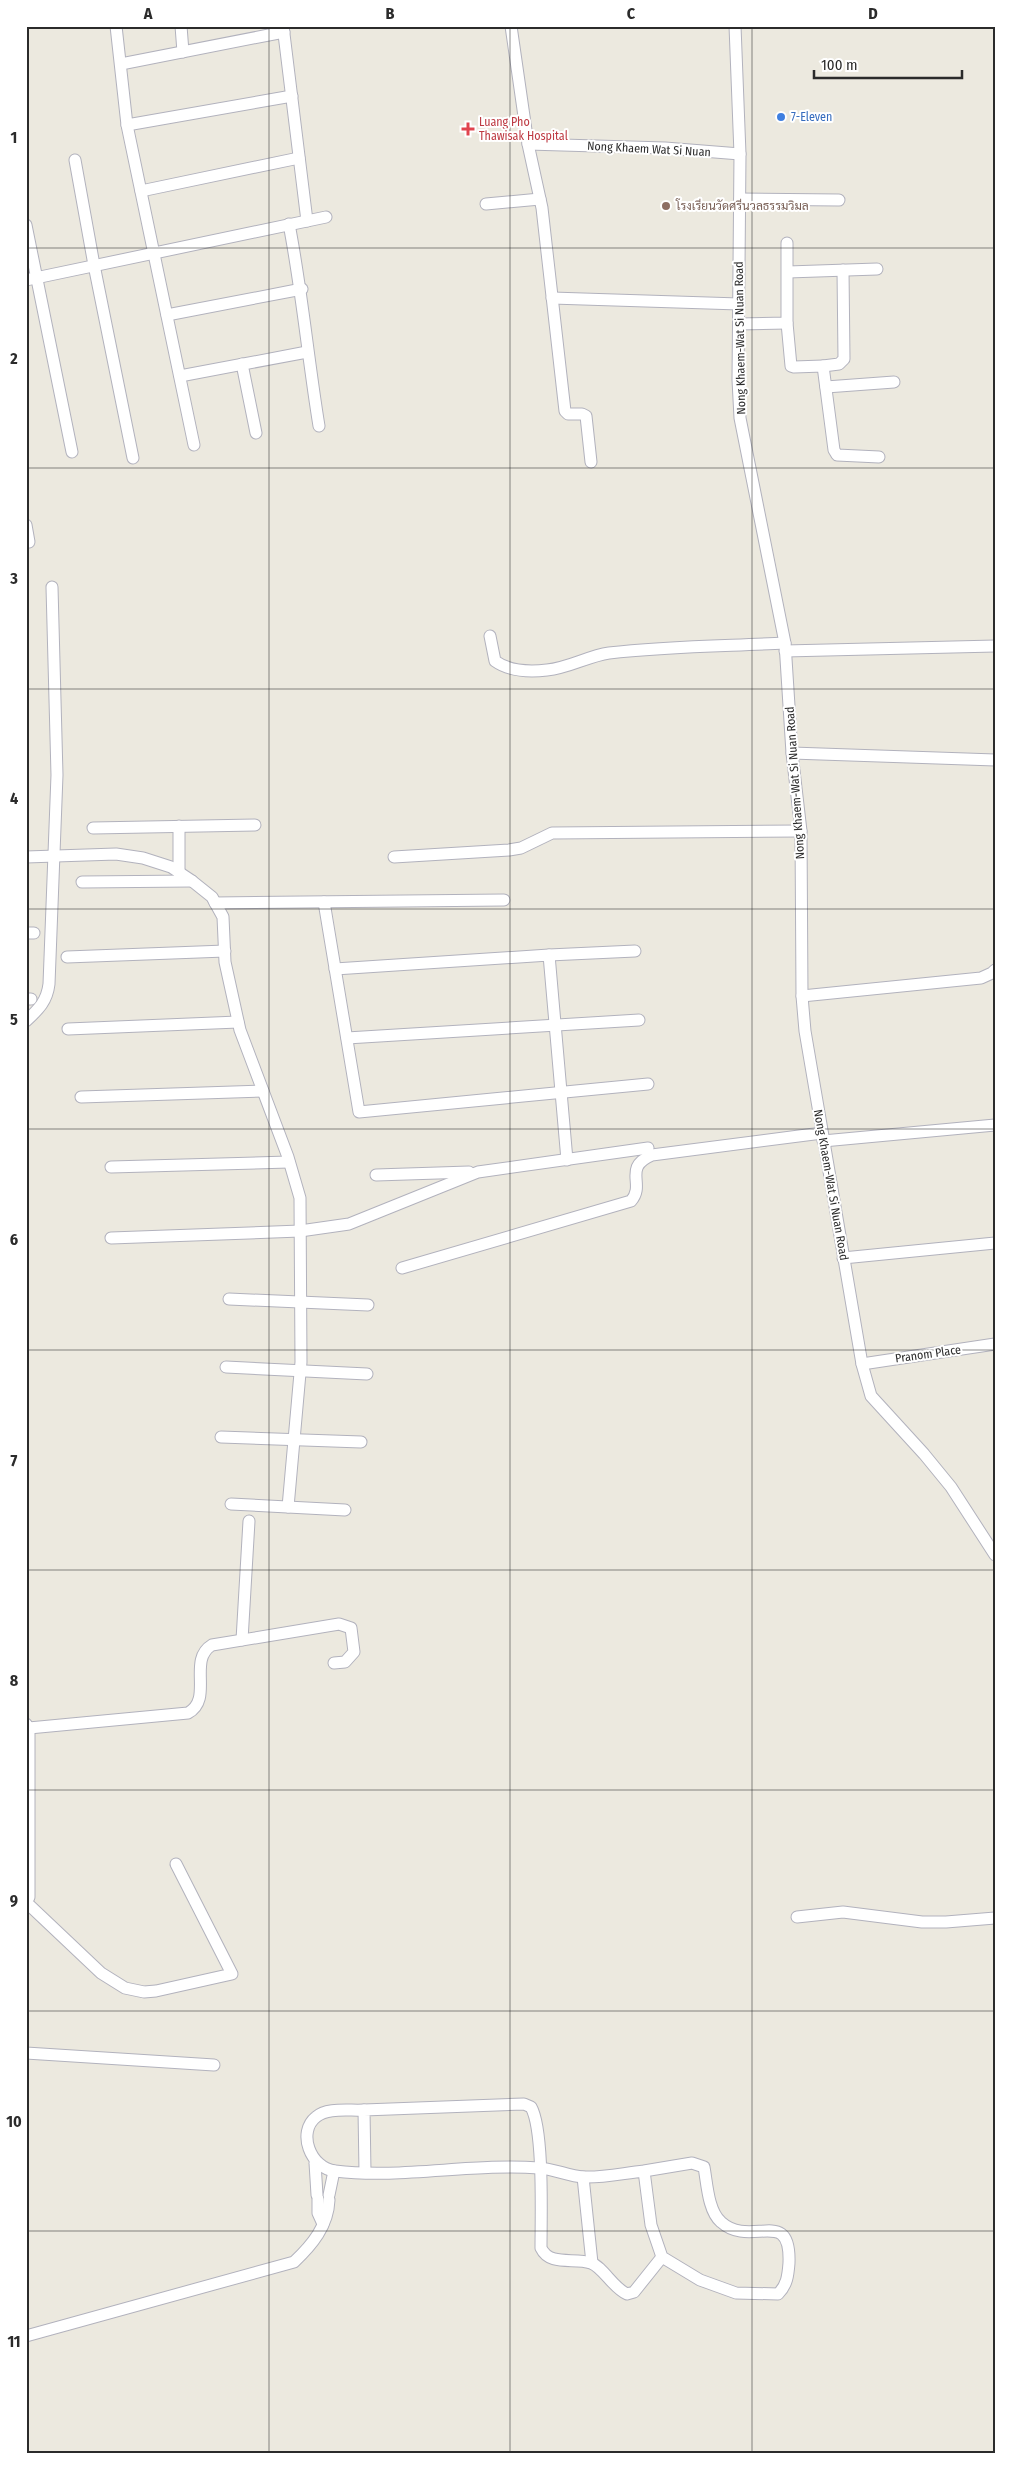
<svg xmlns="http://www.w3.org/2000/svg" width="1021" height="2479" font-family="'Fira Sans Condensed',Sarabun,sans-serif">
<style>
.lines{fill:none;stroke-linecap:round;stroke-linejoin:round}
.street-casing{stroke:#b2b2bd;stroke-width:13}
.street{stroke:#fff;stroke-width:11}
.grid{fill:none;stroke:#2b2b2b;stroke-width:1;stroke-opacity:0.55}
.shop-dot{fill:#3f7fe0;stroke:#fff;stroke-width:2}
.health-dot{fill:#e0444e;stroke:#fff;stroke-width:2}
.education-dot{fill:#8d6e63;stroke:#fff;stroke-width:2}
.labels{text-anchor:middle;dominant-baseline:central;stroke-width:4;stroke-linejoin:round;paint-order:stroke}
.shop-label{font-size:12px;fill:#366cbe;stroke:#fff;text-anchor:start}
.health-label{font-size:12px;fill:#be3a42;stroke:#fff;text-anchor:start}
.street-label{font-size:12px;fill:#2b2b2b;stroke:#fff}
.education-label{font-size:12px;fill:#785e54;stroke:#fff;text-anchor:start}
.neatline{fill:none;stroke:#2b2b2b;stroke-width:2}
.grid-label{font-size:16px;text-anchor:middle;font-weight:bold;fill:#2b2b2b}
</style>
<rect width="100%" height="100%" fill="#ece9df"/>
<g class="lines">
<g class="street-casing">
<g id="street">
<path d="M116,26L127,125L194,445"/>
<path d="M181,26L183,52"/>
<path d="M283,26L307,221"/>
<path d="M511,26L528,144L542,208L565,411L568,414H582L586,416L591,462"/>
<path d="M735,26L740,154L738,380L740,418L785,643L792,753L801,831L802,996L805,1031L862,1364L871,1396L924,1454L951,1487L995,1555"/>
<path d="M121,64L284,32"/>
<path d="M127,125L292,96"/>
<path d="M528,144L665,148L740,154"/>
<path d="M75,160L94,265L133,458"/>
<path d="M141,191L299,158"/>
<path d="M740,199L839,200"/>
<path d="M486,204L540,199"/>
<path d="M289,224C302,291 308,359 319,426"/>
<path d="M26,225L72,452"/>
<path d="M788,272L877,269"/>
<path d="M26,280L326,217"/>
<path d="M552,298L739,304"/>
<path d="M167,315L302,289"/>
<path d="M787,323L791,366L794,367L823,366L834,450L837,455L879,457"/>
<path d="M739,324L787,323V243"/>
<path d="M242,364L256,433"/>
<path d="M823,366L839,364L844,359L843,270"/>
<path d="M180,376L307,352"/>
<path d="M826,387L894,382"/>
<path d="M26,525L29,542"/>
<path d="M490,636L495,661C509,671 530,672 547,670C569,668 588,656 609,653C667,646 727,646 785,643"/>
<path d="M785,651L995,646"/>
<path d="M792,753L995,760"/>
<path d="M179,826V873"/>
<path d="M93,828L255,825"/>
<path d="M26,857L116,854L143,858L171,867L192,881L212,897L223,917L225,962L240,1030L288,1157L300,1198L301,1362L288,1507"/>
<path d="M394,857L509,850L521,848L552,833L801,831"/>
<path d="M82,882L192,881"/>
<path d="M324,902L359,1112L648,1084"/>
<path d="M215,903L504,900"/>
<path d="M26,933H34"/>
<path d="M549,955L635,951"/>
<path d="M67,957L225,951"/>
<path d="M335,969L549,955L567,1160"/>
<path d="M802,996L981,978L992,973L995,970"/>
<path d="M26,999H31"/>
<path d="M26,1021C39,1009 47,1001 49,984L57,775L52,587"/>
<path d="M68,1029L238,1022"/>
<path d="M347,1038L639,1020"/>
<path d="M81,1097L263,1091"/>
<path d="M823,1141L995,1125"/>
<path d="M111,1167L289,1162"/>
<path d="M376,1175L469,1172"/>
<path d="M111,1238L300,1231L349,1224L478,1172L648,1148"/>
<path d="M843,1258L995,1243"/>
<path d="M402,1268L631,1201C646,1184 622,1168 652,1155L822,1133"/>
<path d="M229,1299L368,1305"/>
<path d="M862,1364L995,1344"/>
<path d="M226,1367L367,1374"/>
<path d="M221,1437L361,1442"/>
<path d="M231,1504L345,1510"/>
<path d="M242,1640L249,1521"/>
<path d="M26,1724L29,1728V1897L26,1903"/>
<path d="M29,1728L188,1713C214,1699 187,1660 212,1645L339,1624L351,1628L354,1652L345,1662L334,1663"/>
<path d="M27,1903L101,1973L125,1988L144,1992L156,1991L232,1974L176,1864"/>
<path d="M797,1917L843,1912L922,1922H946L995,1918"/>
<path d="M26,2053L214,2065"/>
<path d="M364,2110C350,2111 327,2107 316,2117C297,2132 310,2168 335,2171C401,2179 473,2163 539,2168C554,2169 569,2176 583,2177C603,2178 624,2173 644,2171L651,2225L662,2257L700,2280L736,2293L778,2294C787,2285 788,2276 789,2263C791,2205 751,2249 721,2222C708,2211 707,2183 704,2167L692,2163L644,2171"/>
<path d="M315,2163L317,2195"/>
<path d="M365,2172L364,2110L524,2104L531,2107C544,2130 541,2217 541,2248C550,2267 574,2257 591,2263C603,2267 613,2288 627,2294L634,2292L662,2257"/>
<path d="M583,2177L592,2263"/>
<path d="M329,2195L334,2171"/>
<path d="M318,2199V2213L323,2224"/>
<path d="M26,2336L294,2262C312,2245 328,2226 329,2200"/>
</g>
</g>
<use href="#street" class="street"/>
</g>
<path class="grid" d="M269,26V2453M510,26V2453M752,26V2453M26,248H995M26,468H995M26,689H995M26,909H995M26,1129H995M26,1350H995M26,1570H995M26,1790H995M26,2011H995M26,2231H995"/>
<circle class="shop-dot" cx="781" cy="117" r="5"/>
<path class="health-dot" d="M465.5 121.5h5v5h5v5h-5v5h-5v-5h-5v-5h5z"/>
<circle class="education-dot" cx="666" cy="206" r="5"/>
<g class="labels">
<g class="shop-label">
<text x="791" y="117">7-Eleven</text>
</g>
<g class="health-label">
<text x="479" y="122">Luang Pho<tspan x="479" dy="14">Thawisak Hospital</tspan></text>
</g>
<g class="street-label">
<text transform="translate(649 149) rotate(3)">Nong Khaem Wat Si Nuan</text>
<text transform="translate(740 338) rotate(-91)">Nong Khaem-Wat Si Nuan Road</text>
<text transform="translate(795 783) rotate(-94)">Nong Khaem-Wat Si Nuan Road</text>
<text transform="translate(831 1185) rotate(80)">Nong Khaem-Wat Si Nuan Road</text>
<text transform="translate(928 1354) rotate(-8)">Pranom Place</text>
</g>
<g class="education-label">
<text x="676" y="206">โรงเรียนวัดศรีนวลธรรมวิมล</text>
</g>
</g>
<rect width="1021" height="2479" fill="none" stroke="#ffffff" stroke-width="55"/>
<path d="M814 70v8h148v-8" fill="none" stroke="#2b2b2b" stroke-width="2.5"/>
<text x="821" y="70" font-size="15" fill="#2b2b2b" stroke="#ffffff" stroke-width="4" paint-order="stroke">100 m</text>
<rect x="28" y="28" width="966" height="2424" class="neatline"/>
<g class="grid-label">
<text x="148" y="19">A</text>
<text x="390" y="19">B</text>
<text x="631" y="19">C</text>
<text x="873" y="19">D</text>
<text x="14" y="143">1</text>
<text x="14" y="364">2</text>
<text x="14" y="584">3</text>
<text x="14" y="804">4</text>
<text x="14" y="1025">5</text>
<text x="14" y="1245">6</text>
<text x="14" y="1466">7</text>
<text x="14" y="1686">8</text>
<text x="14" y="1906">9</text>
<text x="14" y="2127">10</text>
<text x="14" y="2347">11</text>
</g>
</svg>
